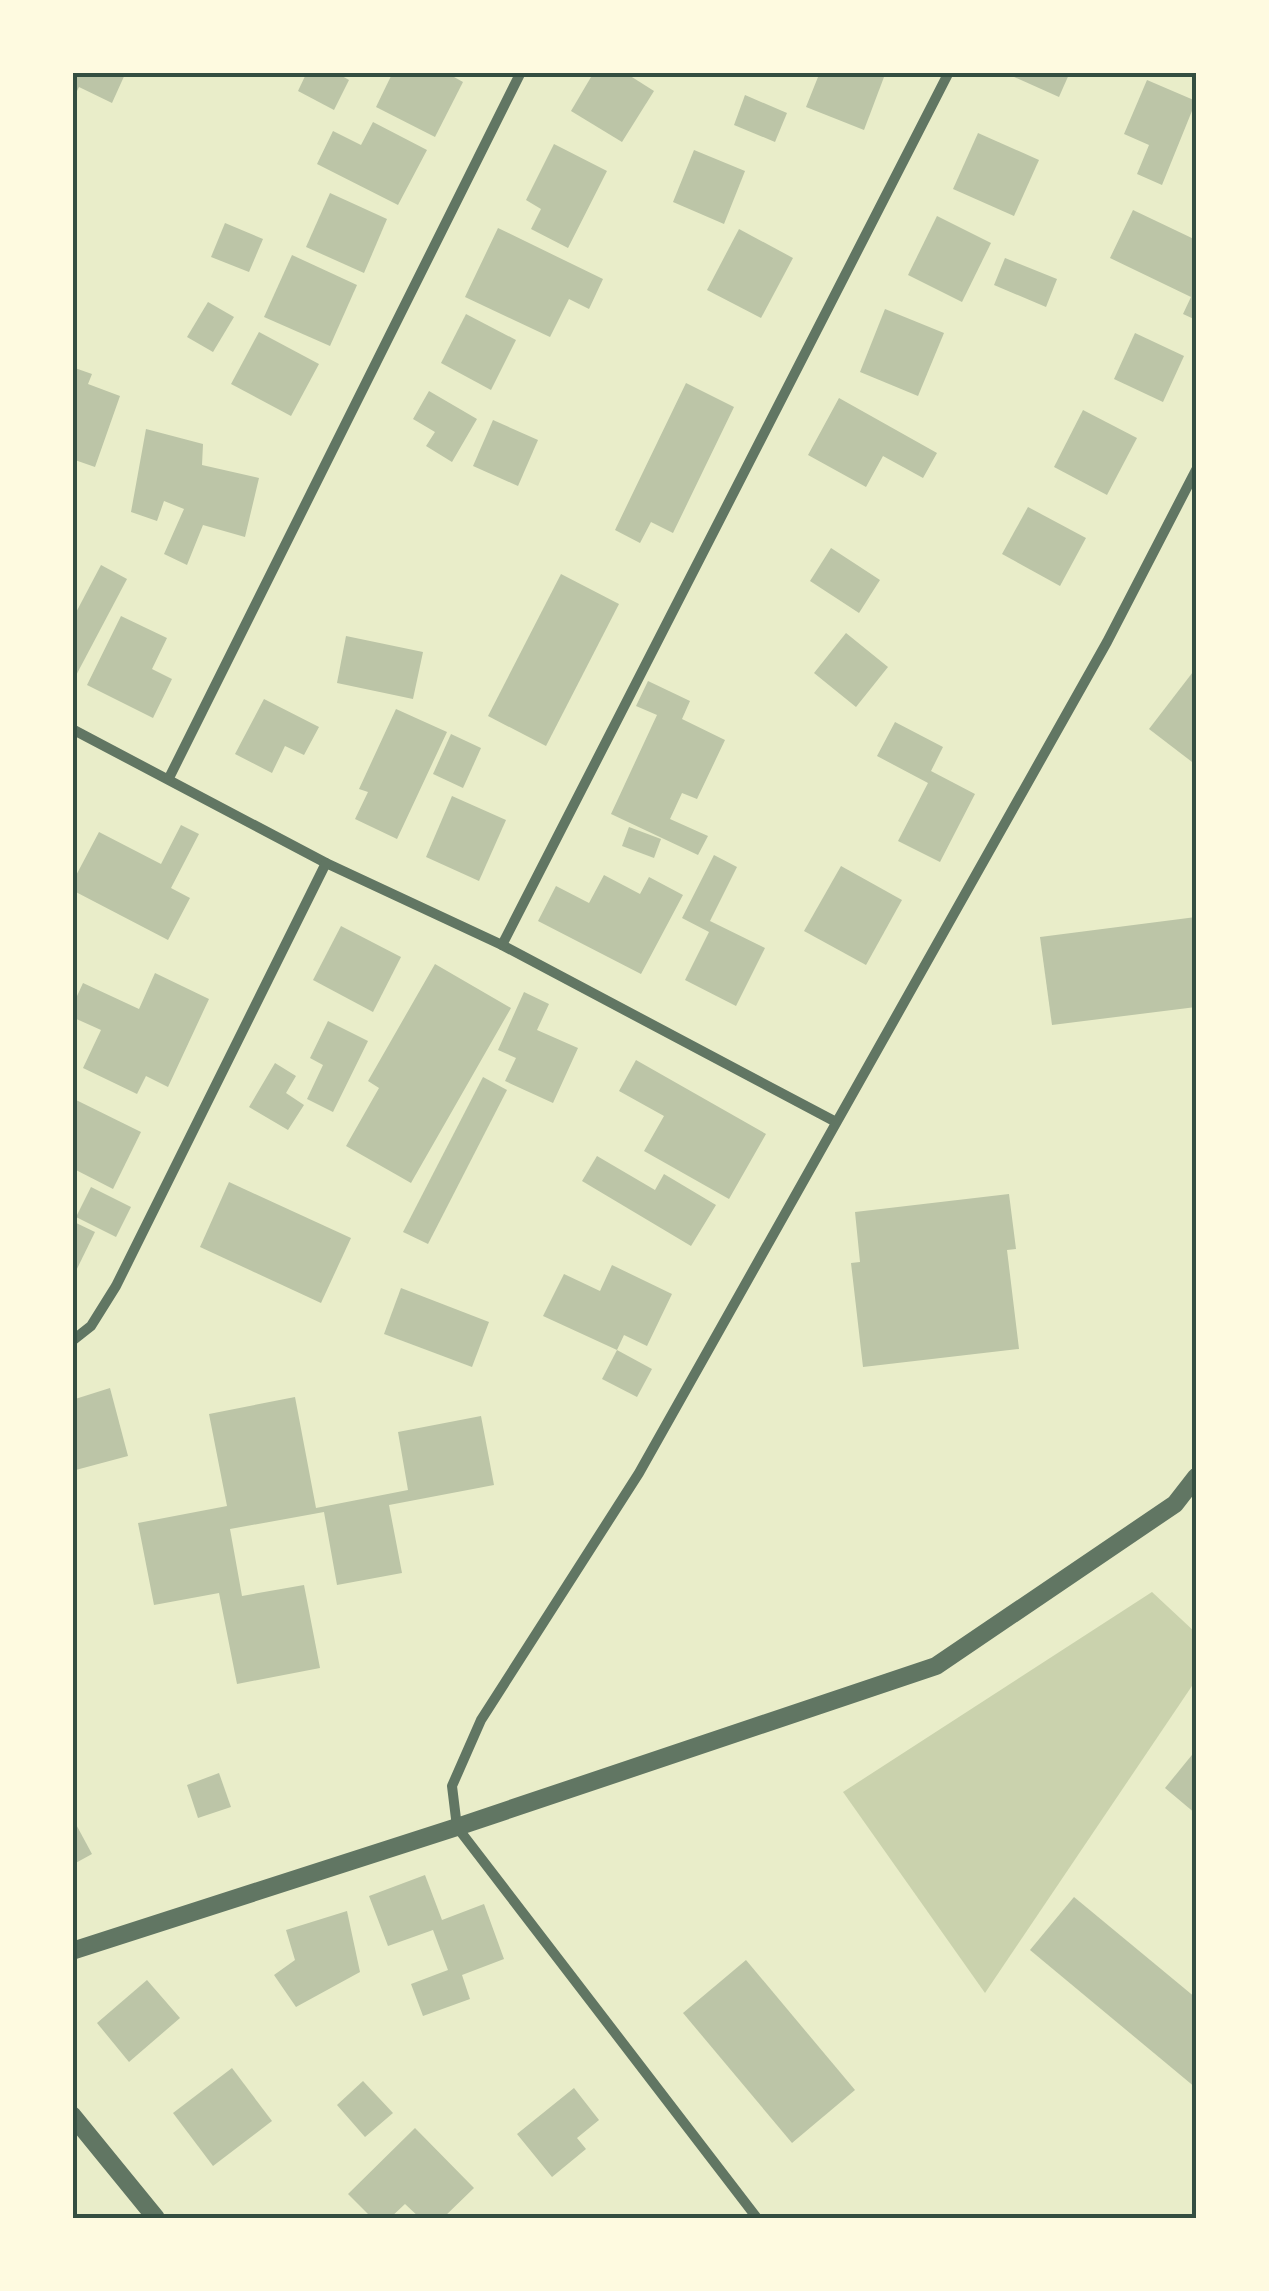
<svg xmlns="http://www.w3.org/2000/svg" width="1269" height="2291" font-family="'Source Sans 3',sans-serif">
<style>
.green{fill:#cad2ad}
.building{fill:#bcc5a7}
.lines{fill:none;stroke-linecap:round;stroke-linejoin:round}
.minor{stroke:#617663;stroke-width:10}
.tertiary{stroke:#617663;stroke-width:18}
.neatline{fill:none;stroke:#344e41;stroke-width:4}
</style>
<rect width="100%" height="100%" fill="#e9edc9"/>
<path class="green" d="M1152,1592L1196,1633V1680L985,1993L843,1792Z"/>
<g class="building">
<path d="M72,72H126L112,103L79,87L72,101Z"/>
<path d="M307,72H335L349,80L334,110L298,91Z"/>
<path d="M393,72H445L463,82L435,137L376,107Z"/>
<path d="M594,72H624L654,91L622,142L571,111Z"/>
<path d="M820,72H874L884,77L864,130L806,107Z"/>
<path d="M1003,72H1070L1059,97Z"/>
<path d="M1147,80L1196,101L1162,185L1137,174L1149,145L1124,134Z"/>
<path d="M745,95L787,113L775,142L734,125Z"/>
<path d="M373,122L427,150L398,205L317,164L333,131L361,145Z"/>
<path d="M978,133L1039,160L1014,216L953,189Z"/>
<path d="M554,144L607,171L568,248L531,229L541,209L526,200Z"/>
<path d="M694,150L745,171L724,224L673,202Z"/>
<path d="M330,193L387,219L364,273L306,247Z"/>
<path d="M1133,210L1196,240V320L1183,314L1191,297L1110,258Z"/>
<path d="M937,216L991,243L962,302L908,275Z"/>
<path d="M225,223L263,239L249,272L211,257Z"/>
<path d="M498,228L603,279L589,309L569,299L550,337L465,297Z"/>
<path d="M739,229L793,258L761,318L707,290Z"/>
<path d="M292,255L357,285L330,346L264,317Z"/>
<path d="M1005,258L1057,279L1046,307L994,285Z"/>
<path d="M208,302L234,317L213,352L187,337Z"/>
<path d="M885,309L944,333L918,396L860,372Z"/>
<path d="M466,314L516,340L491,390L441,363Z"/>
<path d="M259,332L319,364L291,416L231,384Z"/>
<path d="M1135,333L1184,356L1163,402L1114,379Z"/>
<path d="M72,367L92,374L88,384L120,396L95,467L72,459Z"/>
<path d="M686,383L734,407L673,533L651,522L640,543L615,530Z"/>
<path d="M429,391L477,419L452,462L426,446L435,432L413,419Z"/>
<path d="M839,398L937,453L923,478L883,456L866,487L808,455Z"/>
<path d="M1083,410L1137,438L1107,495L1054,467Z"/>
<path d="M493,420L538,440L518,486L473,466Z"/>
<path d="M146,429L203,444L202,465L259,478L245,537L203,525L187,565L164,554L184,509L164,501L157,521L131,512Z"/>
<path d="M1028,507L1086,538L1060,586L1002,554Z"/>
<path d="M831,548L880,580L859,613L810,581Z"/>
<path d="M101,565L127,579L72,683V620Z"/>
<path d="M561,574L619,604L546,746L488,716Z"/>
<path d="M121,616L167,638L152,669L172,679L153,718L87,685Z"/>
<path d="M846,633L888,667L856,707L814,673Z"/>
<path d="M346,636L423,652L413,699L337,683Z"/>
<path d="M1196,668V765L1149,729Z"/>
<path d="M648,681L690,701L682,719L725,740L697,799L682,793L670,819L708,836L698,855L611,814L657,715L636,706Z"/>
<path d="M264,699L319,727L304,755L285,746L272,773L235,754Z"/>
<path d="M396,709L447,732L397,839L355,819L368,792L359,789Z"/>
<path d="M895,722L943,747L931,771L975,794L940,862L898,841L928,783L877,756Z"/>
<path d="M451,734L481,748L463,788L433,774Z"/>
<path d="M452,796L506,820L479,881L426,857Z"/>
<path d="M181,825L199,834L171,888L190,898L168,940L72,890V883L99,832L161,864Z"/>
<path d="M629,827L661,839L654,858L622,846Z"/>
<path d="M714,855L737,867L710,921L765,948L736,1006L685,980L709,932L682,918Z"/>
<path d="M841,866L902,900L866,965L804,931Z"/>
<path d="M604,875L640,894L649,877L683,895L641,974L538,921L556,886L589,903Z"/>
<path d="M1196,917V1007L1052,1025L1040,937Z"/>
<path d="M341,926L401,957L373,1012L313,980Z"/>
<path d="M435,964L511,1008L411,1183L346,1146L379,1088L368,1081Z"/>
<path d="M155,973L209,999L168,1087L146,1076L137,1094L83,1068L101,1030L72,1017V1007L83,983L139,1009Z"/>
<path d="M524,992L549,1004L537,1030L578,1048L553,1103L505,1081L516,1058L498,1050Z"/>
<path d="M328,1021L368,1041L333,1112L307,1099L323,1065L310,1058Z"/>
<path d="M636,1060L766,1134L729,1199L644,1151L664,1116L619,1091Z"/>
<path d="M275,1063L296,1076L286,1093L304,1105L288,1130L249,1107Z"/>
<path d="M483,1077L507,1090L428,1244L403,1232Z"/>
<path d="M72,1098L141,1132L113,1189L72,1168Z"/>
<path d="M597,1156L655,1190L664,1174L716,1205L691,1246L582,1181Z"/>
<path d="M229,1182L351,1238L321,1303L200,1247Z"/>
<path d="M91,1187L131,1207L116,1237L76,1217Z"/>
<path d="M1009,1194L1016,1249L1007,1250L1019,1349L863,1367L851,1263L860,1262L855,1212Z"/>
<path d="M72,1221L95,1232L72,1279Z"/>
<path d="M612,1265L672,1294L647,1346L624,1335L617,1350L543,1316L564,1274L600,1291Z"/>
<path d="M401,1288L489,1322L472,1367L384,1334Z"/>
<path d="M617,1350L652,1369L637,1397L602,1379Z"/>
<path d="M110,1388L128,1456L72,1471V1400Z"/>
<path d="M295,1397L316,1508L408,1490L398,1432L481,1416L494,1485L389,1505L402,1573L337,1585L324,1512L230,1529L242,1596L304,1585L320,1668L237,1684L219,1593L154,1605L138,1523L227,1506L209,1414Z"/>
<path d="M1196,1750V1814L1165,1788Z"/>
<path d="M219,1773L231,1807L198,1818L187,1785Z"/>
<path d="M72,1817L92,1854L72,1865Z"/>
<path d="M425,1875L442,1920L484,1904L504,1959L462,1975L470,1999L423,2016L411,1984L448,1970L433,1930L388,1946L369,1896Z"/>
<path d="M1074,1897L1196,1998V2088L1030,1950Z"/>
<path d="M347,1911L360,1972L296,2007L274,1975L295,1960L286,1930Z"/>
<path d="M746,1960L855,2090L792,2143L683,2013Z"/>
<path d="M147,1980L180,2018L129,2062L97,2023Z"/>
<path d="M232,2068L272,2121L213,2166L173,2113Z"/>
<path d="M363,2081L393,2113L365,2137L337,2105Z"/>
<path d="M574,2088L599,2120L577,2138L586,2149L552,2177L517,2134Z"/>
<path d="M415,2128L474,2188L443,2218H420L405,2204L390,2218H372L348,2194Z"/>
</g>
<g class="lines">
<g class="minor">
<path d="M72,729L326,863L502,945L836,1122"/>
<path d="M169,778L521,72"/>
<path d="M502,945L949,72"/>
<path d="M72,1341L91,1326L116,1286L326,863"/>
<path d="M757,2218L457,1827L452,1786L481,1720L639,1473L1107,642L1196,470"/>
</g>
<g class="tertiary">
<path d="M72,1951L457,1827L936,1666L1175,1504L1196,1477"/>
<path d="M72,2115L156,2218"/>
</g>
</g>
<rect width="1269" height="2291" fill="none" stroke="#fefae0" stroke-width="150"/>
<rect x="75" y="75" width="1119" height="2141" class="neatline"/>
</svg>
